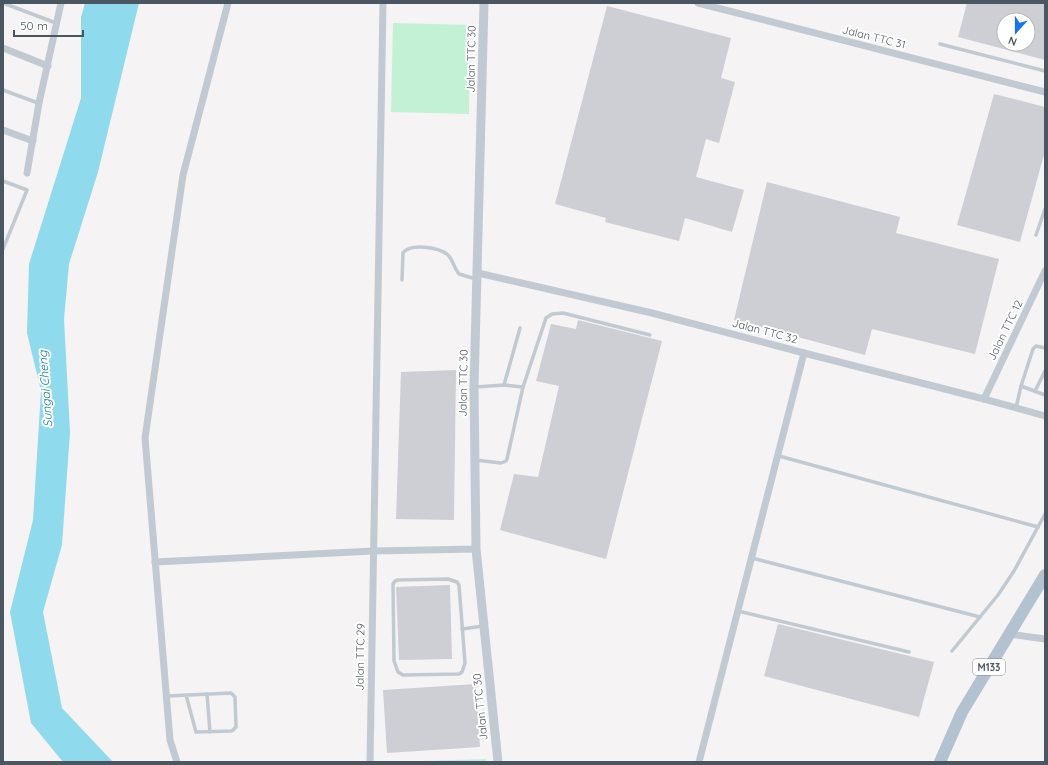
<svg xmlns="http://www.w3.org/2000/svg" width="1048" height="765" font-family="Quicksand,sans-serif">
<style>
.green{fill:#c3f1d5}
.water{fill:#90daee}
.building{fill:#cdcfd5;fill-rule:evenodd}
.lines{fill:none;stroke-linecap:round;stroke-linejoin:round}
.service{stroke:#c1cad2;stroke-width:3.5}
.minor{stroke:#c1cad2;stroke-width:7}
.tertiary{stroke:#c1cad2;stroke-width:9}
.primary{stroke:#b3c2d1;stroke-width:12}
.labels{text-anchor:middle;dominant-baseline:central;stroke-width:4;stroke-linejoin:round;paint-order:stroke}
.shield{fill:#fff;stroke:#808990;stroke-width:1}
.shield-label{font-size:10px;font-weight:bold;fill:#4a5661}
.street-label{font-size:11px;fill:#4a5661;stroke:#fff}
.water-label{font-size:12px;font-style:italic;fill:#0c7c9b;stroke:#fff}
</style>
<rect width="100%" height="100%" fill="#f5f3f3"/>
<g class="green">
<path d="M393,23L470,25L469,114L391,112Z"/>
<path d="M486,759V762H391Z"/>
</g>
<path class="water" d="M85,3H139L98,172L69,264L64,319L70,432L62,545L43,612L62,708L113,762H63L31,723L10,612L33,520L41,391L27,333L29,264L81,98V17Z"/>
<g class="building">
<path d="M967,3H1045V60L958,37ZM1004,20H1028V44H1004Z"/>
<path d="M607,6L731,38L721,78L735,82L719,143L706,139L696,177L744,190L732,232L685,218L679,241L605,222L606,218L555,204Z"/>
<path d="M994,94L1045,107V151L1020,242L957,225Z"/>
<path d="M767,182L900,217L896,233L999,259L975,354L872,329L865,355L734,320Z"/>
<path d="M578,320L662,341L606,559L500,530L514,474L538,477L559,386L536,381L551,324L576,329Z"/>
<path d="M456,370L454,520L396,519L401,372Z"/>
<path d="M450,585L452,659L399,660L396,587Z"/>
<path d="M778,624L934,662L919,717L764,676Z"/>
<path d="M476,684L480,747L387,753L383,690Z"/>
</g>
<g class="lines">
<g class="service">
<path d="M3,3L56,23"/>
<path d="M940,44L1045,71"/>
<path d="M3,90L38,103"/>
<path d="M3,181L27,190L3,249"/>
<path d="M1036,235L1045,209"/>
<path d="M402,280L403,253C410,243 439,247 448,255C453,260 454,268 459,274L476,279"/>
<path d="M504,385L520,328"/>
<path d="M1021,386L1045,395"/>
<path d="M523,387L546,318L552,314L563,313L650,335"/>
<path d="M1035,391L1045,371"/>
<path d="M1016,408L1021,386L1033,349L1036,346L1045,348"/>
<path d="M779,456L1038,527"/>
<path d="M475,460L501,463L506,461L507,459L523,387L504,385L476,387"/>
<path d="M752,558L980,617"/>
<path d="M448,579L457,582L459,585L465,663L462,672L459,674L403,675L398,672L394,661L393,584L395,581L398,580Z"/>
<path d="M738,611L909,652"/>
<path d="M462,629L483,626"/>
<path d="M952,651L998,595L1014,571L1045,514"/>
<path d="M207,694L210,732"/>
<path d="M167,696L231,693L235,697L236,727L232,731L196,732L186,695"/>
</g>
<g class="minor">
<path d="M698,3L1045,92"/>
<path d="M3,48L48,66"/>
<path d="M3,130L33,141"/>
<path d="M27,173L39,103L61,3"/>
<path d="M478,273L652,313L804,353L984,399L1045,416"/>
<path d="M984,399L1045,271"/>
<path d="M155,562L373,551L476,549"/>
<path d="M1009,634L1045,639"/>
<path d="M177,762L170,740L145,438L183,175L228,3"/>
<path d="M370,762L383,3"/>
<path d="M699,762L804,353"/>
</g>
<path class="tertiary" d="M484,3L474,387L476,549L498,762"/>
<path class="primary" d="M940,762L962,712L1045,575"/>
</g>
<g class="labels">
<rect class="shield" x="973" y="659" width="32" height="16" rx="3"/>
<g class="shield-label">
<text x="989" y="667">M133</text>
</g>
<g class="street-label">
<text transform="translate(874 37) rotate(14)">Jalan TTC 31</text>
<text transform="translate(471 59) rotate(-89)">Jalan TTC 30</text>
<text transform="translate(1005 330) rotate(-64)">Jalan TTC 12</text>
<text transform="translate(765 331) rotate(15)">Jalan TTC 32</text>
<text transform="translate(463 383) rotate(-89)">Jalan TTC 30</text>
<text transform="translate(360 657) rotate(-89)">Jalan TTC 29</text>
<text transform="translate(480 707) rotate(-96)">Jalan TTC 30</text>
</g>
<g class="water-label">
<text transform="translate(45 389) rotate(-94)">Sungai Cheng</text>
</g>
</g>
<rect width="1048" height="765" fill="none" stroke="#4a5661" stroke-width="8"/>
<g transform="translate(1016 32) rotate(201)"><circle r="19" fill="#ffffff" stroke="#b7bbc0"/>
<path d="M0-3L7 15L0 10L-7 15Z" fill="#1a73e8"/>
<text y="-6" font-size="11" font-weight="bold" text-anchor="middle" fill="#4a5661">N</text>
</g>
<path d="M14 30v6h69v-6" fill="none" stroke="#4a5661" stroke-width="2"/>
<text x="20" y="30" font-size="12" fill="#4a5661" stroke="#ffffff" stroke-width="3" paint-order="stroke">50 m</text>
</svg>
